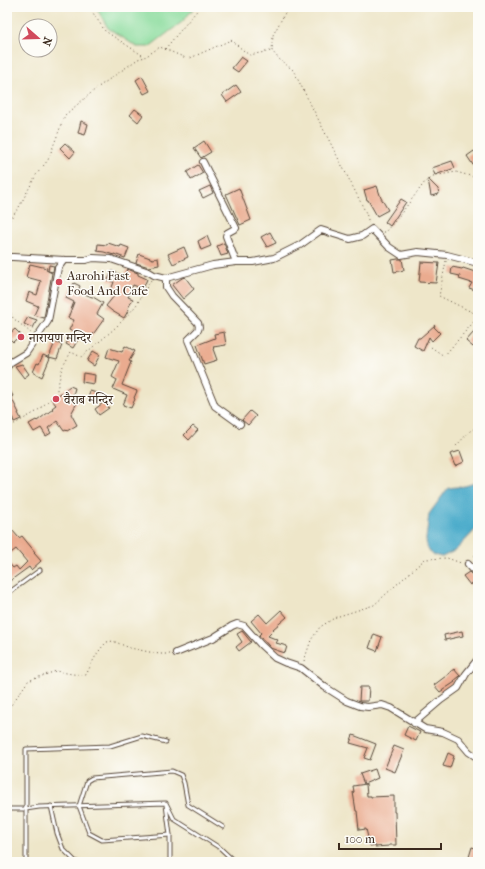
<svg xmlns="http://www.w3.org/2000/svg" width="485" height="869" font-family="'IM FELL French Canon','Noto Serif Devanagari',serif">
<style>
.green{fill:#8adc9d;stroke:#62835e}
.water{fill:#4caccb;stroke:#446b74}
.building{fill:#eaab8f}
.lines{fill:none;stroke-linecap:round;stroke-linejoin:round}
.service-casing{stroke:#564638;stroke-width:5}
.minor-casing{stroke:#564638;stroke-width:8}
.path{stroke:#564638;stroke-width:1;stroke-dasharray:1 3;stroke-linecap:butt}
.service{stroke:#fff;stroke-width:3}
.minor{stroke:#fff;stroke-width:6}
.poi-dot{fill:#d1495b;stroke:#fdfcf7;stroke-width:1.5}
.labels{text-anchor:middle;dominant-baseline:central;stroke-width:3;stroke-linejoin:round;paint-order:stroke}
.poi-label{font-size:13px;fill:#3b2a1e;stroke:#fdfcf7;text-anchor:start}
</style>
<rect width="100%" height="100%" fill="#fdfcf7"/>
<filter id="ink" filterUnits="userSpaceOnUse"><feTurbulence type="fractalNoise" baseFrequency=".025" numOctaves="2"/><feDisplacementMap in="SourceGraphic" scale="8" xChannelSelector="R" yChannelSelector="G"/><feConvolveMatrix kernelMatrix="1 2 1 2 8 2 1 2 1" color-interpolation-filters="sRGB"/></filter>
<filter id="wash" filterUnits="userSpaceOnUse"><feTurbulence type="fractalNoise" baseFrequency=".012" numOctaves="4" result="noise"/><feDisplacementMap in="SourceGraphic" scale="16" xChannelSelector="R" yChannelSelector="G"/><feGaussianBlur stdDeviation="0.9" result="paint"/><feColorMatrix in="noise" values="0 0 0 0 0 0 0 0 0 0 0 0 0 0 0 0 0 1.4 0 .05"/><feComposite in="paint" operator="in"/></filter>
<g filter="url(#wash)">
<rect width="100%" height="100%" fill="#eee6c9"/>
<path class="green" d="M96,7H195L182,22L149,47H137L108,28Z"/>
<path class="water" d="M475,483L478,488V526L476,529L456,550L442,557L433,555L427,548L426,539L429,514L448,488L465,486Z"/>
<g id="blocks">
<g class="building">
<path d="M241,57L247,61L238,72L232,68Z"/>
<path d="M142,76L150,91L144,94L136,80Z"/>
<path d="M236,85L241,92L227,102L222,95Z"/>
<path d="M135,109L143,115L138,122L130,115Z"/>
<path d="M81,121L88,124L85,135L78,133Z"/>
<path d="M204,141L211,152L201,158L194,148Z"/>
<path d="M65,143L75,152L70,158L60,148Z"/>
<path d="M474,151L478,156V162L473,165L467,156Z"/>
<path d="M452,161L455,168L435,175L432,168Z"/>
<path d="M198,165L203,173L191,180L187,172Z"/>
<path d="M428,179L438,189L439,194L431,196Z"/>
<path d="M210,186L213,193L203,198L199,191Z"/>
<path d="M377,186L381,198L388,210L377,216L368,200H367L364,190Z"/>
<path d="M239,188L251,220L240,225L226,194Z"/>
<path d="M401,199L406,202L390,226L385,222Z"/>
<path d="M270,232L276,243L267,247L261,237Z"/>
<path d="M207,236L211,246L201,250L198,241Z"/>
<path d="M108,243L120,247L121,245L129,248L125,258L114,254V255L104,252L97,251L98,244L107,245Z"/>
<path d="M224,243L228,254L221,256L217,246Z"/>
<path d="M184,247L188,257L173,264L168,254Z"/>
<path d="M139,254L153,259L158,258L159,265L149,267L136,263Z"/>
<path d="M398,259H402L404,270L394,272L392,260Z"/>
<path d="M421,262L439,263L436,283L419,282Z"/>
<path d="M30,264L47,268L46,270L48,271L49,265L54,266L53,272L48,271L52,273L44,318L34,315L38,306L26,301L29,292L37,295L41,281L26,277Z"/>
<path d="M452,267L462,269L463,268L475,272L478,274V291L469,288L472,283L459,279L460,276L451,274Z"/>
<path d="M127,269L138,273V275L147,279L143,289L133,285L128,297L133,299L128,308L129,309L124,318L112,311L106,306L114,296L111,290L114,282L108,280L112,271L124,276Z"/>
<path d="M185,277L194,289L183,299L172,285L182,278Z"/>
<path d="M74,283L80,286L78,291L92,297H93L103,303L97,314L104,319L89,340L81,334L73,348L66,344L73,332L69,330L74,320L68,318L74,302L66,298Z"/>
<path d="M28,317L37,320L33,328L24,324Z"/>
<path d="M435,325L434,327L440,333L432,341L429,337L423,351L414,346L418,338H420Z"/>
<path d="M15,329L21,335L13,342L7,336Z"/>
<path d="M224,332L226,345L213,347L214,348L213,349L217,360L204,364L197,345L215,338L214,334Z"/>
<path d="M474,332L478,335V342L473,347L466,341Z"/>
<path d="M55,342L62,345L57,359L49,357Z"/>
<path d="M125,346L135,351L129,361L131,362L122,385L137,391L134,398L135,399L131,408L123,405L127,395L113,389L117,380L112,377L119,361L106,357L109,348L122,352Z"/>
<path d="M93,351L100,355L94,366L87,361Z"/>
<path d="M43,355L50,358L42,377L33,372L37,363L39,364Z"/>
<path d="M22,364L29,374L24,378L15,366Z"/>
<path d="M83,373L95,375L94,384L82,382Z"/>
<path d="M7,385L13,396L11,397L19,413H18L21,419L14,422L12,416L10,417L7,411Z"/>
<path d="M70,386L75,388L73,395L79,399L71,414L77,425L67,431L66,430L64,431L57,421L48,428L51,433L46,436L41,428L34,432L29,424L36,420L37,421L53,409L52,408L56,405L52,400Z"/>
<path d="M90,391L103,395L102,398L109,408L99,415L95,409L103,403L88,399Z"/>
<path d="M250,411L256,416L248,425L242,420Z"/>
<path d="M193,426L198,430L189,440L184,435Z"/>
<path d="M460,451L464,462L455,466L450,454Z"/>
<path d="M12,530L19,538L22,536L35,552L34,553L41,561L31,570L29,567L7,583V561L13,568L16,566L19,570L27,562L16,549L7,556V536Z"/>
<path d="M469,572L477,579L470,585L463,576Z"/>
<path d="M281,610L287,617L273,629L274,630L268,636L278,640L276,643L287,646L285,653L270,648L269,646L259,635L261,633L251,621L259,614L267,623Z"/>
<path d="M242,631L251,642L239,651L236,647L242,642L237,634Z"/>
<path d="M462,631L463,636L445,640L444,635Z"/>
<path d="M374,634L382,637L377,651L369,648Z"/>
<path d="M454,669L460,676L454,681L455,682L440,692L434,685L450,673V672Z"/>
<path d="M360,687H369L368,701H359Z"/>
<path d="M408,726L420,732L416,741L404,735Z"/>
<path d="M353,735L376,744L370,760L364,758L368,748L350,743Z"/>
<path d="M394,746L404,750L395,772L385,768Z"/>
<path d="M448,753L454,756L450,768L443,766Z"/>
<path d="M375,769L378,778L364,784L360,774Z"/>
<path d="M366,784L367,796H371V797L394,796V812H395L396,845H389V846L375,847V845L370,846L366,829L359,830L357,811H356L353,792H354L353,786Z"/>
<path d="M472,847L478,849V860L469,857Z"/>
</g>
</g>
</g>
<g filter="url(#ink)">
<use href="#blocks" fill-opacity="0" stroke="#564638" stroke-width="1"/>
<g class="lines">
<g class="service-casing">
<g id="service">
<path d="M7,594L40,570"/>
<path d="M166,805L170,835V862"/>
<path d="M51,806L57,833L63,849L75,861L77,862"/>
<path d="M7,809H26V749L110,746L142,736L166,742"/>
<path d="M170,835L102,840L89,833L79,806L87,781L92,778L172,771L181,775L184,783L188,805L223,827"/>
<path d="M26,862V809L39,807L166,803L174,819L220,848L235,862"/>
</g>
</g>
<g class="minor-casing">
<g id="minor">
<path d="M203,162L236,228L227,233L226,236L236,262"/>
<path d="M7,257H13L64,260H86L93,258L111,259L149,272L154,275L166,278L213,265L236,262H253L274,258L300,245L321,230L350,239L362,236L372,229L389,247L401,255L418,252L447,255L478,263"/>
<path d="M166,278V287L172,296L198,323L199,327L198,330L188,340L215,406L240,424"/>
<path d="M7,367L11,362L26,353L48,321L58,268L64,260"/>
<path d="M468,564L478,575"/>
<path d="M176,653L213,638L232,626L237,624L244,626L261,645L275,658L286,663L301,668L325,687L347,701L360,706L368,707L382,705L391,708L425,729L443,732L458,739L469,752L478,758"/>
<path d="M414,723L441,700L458,688L466,674L478,659"/>
</g>
</g>
<g class="path">
<path d="M89,7L105,31L145,57L160,47L188,59L231,40L249,55L271,51"/>
<path d="M295,7L285,13L273,35L272,51L279,59L293,70L355,191L366,213L369,223"/>
<path d="M473,7L478,12"/>
<path d="M165,49L200,7"/>
<path d="M7,223L18,209L36,175L48,160L65,115L97,88L138,59L145,57"/>
<path d="M383,232H385L396,220L425,182L433,176L456,172L478,178"/>
<path d="M446,261L439,296L478,315"/>
<path d="M7,302L9,310L13,318L31,333"/>
<path d="M431,347L444,356L478,317"/>
<path d="M7,428L36,412L56,394L62,368L71,352L81,357C100,341 122,324 137,304C142,296 146,288 151,280"/>
<path d="M456,446L470,431L478,427"/>
<path d="M472,559L478,551"/>
<path d="M304,661L311,640L320,627L336,617L374,605L425,559L447,558L461,563"/>
<path d="M7,711L28,681L56,671L72,674L86,675C92,663 97,651 107,642L113,641L130,648L159,654H170"/>
</g>
<use href="#service" class="service"/>
<use href="#minor" class="minor"/>
</g>
</g>
<g class="poi-dot">
<circle cx="59" cy="282" r="4"/>
<circle cx="21" cy="337" r="4"/>
<circle cx="56" cy="399" r="4"/>
</g>
<g class="labels">
<g class="poi-label">
<text x="67" y="275">Aarohi Fast<tspan x="67" dy="15">Food And Cafe</tspan></text>
<text x="29" y="337">नारायण मन्दिर</text>
<text x="64" y="399">वैराब मन्दिर</text>
</g>
</g>
<rect width="485" height="869" fill="none" stroke="#fdfcf7" stroke-width="24"/>
<g transform="translate(38 38) rotate(110)"><circle r="19" fill="#fdfcf7" stroke="#afa8a0"/>
<path d="M0-3L7 15L0 10L-7 15Z" fill="#d1495b"/>
<text y="-6" font-size="11" font-weight="bold" text-anchor="middle" fill="#3b2a1e">N</text>
</g>
<path d="M339 843v6h102v-6" fill="none" stroke="#3b2a1e" stroke-width="2"/>
<text x="345" y="843" font-size="12" fill="#3b2a1e" stroke="#fdfcf7" stroke-width="3" paint-order="stroke">100 m</text>
</svg>
